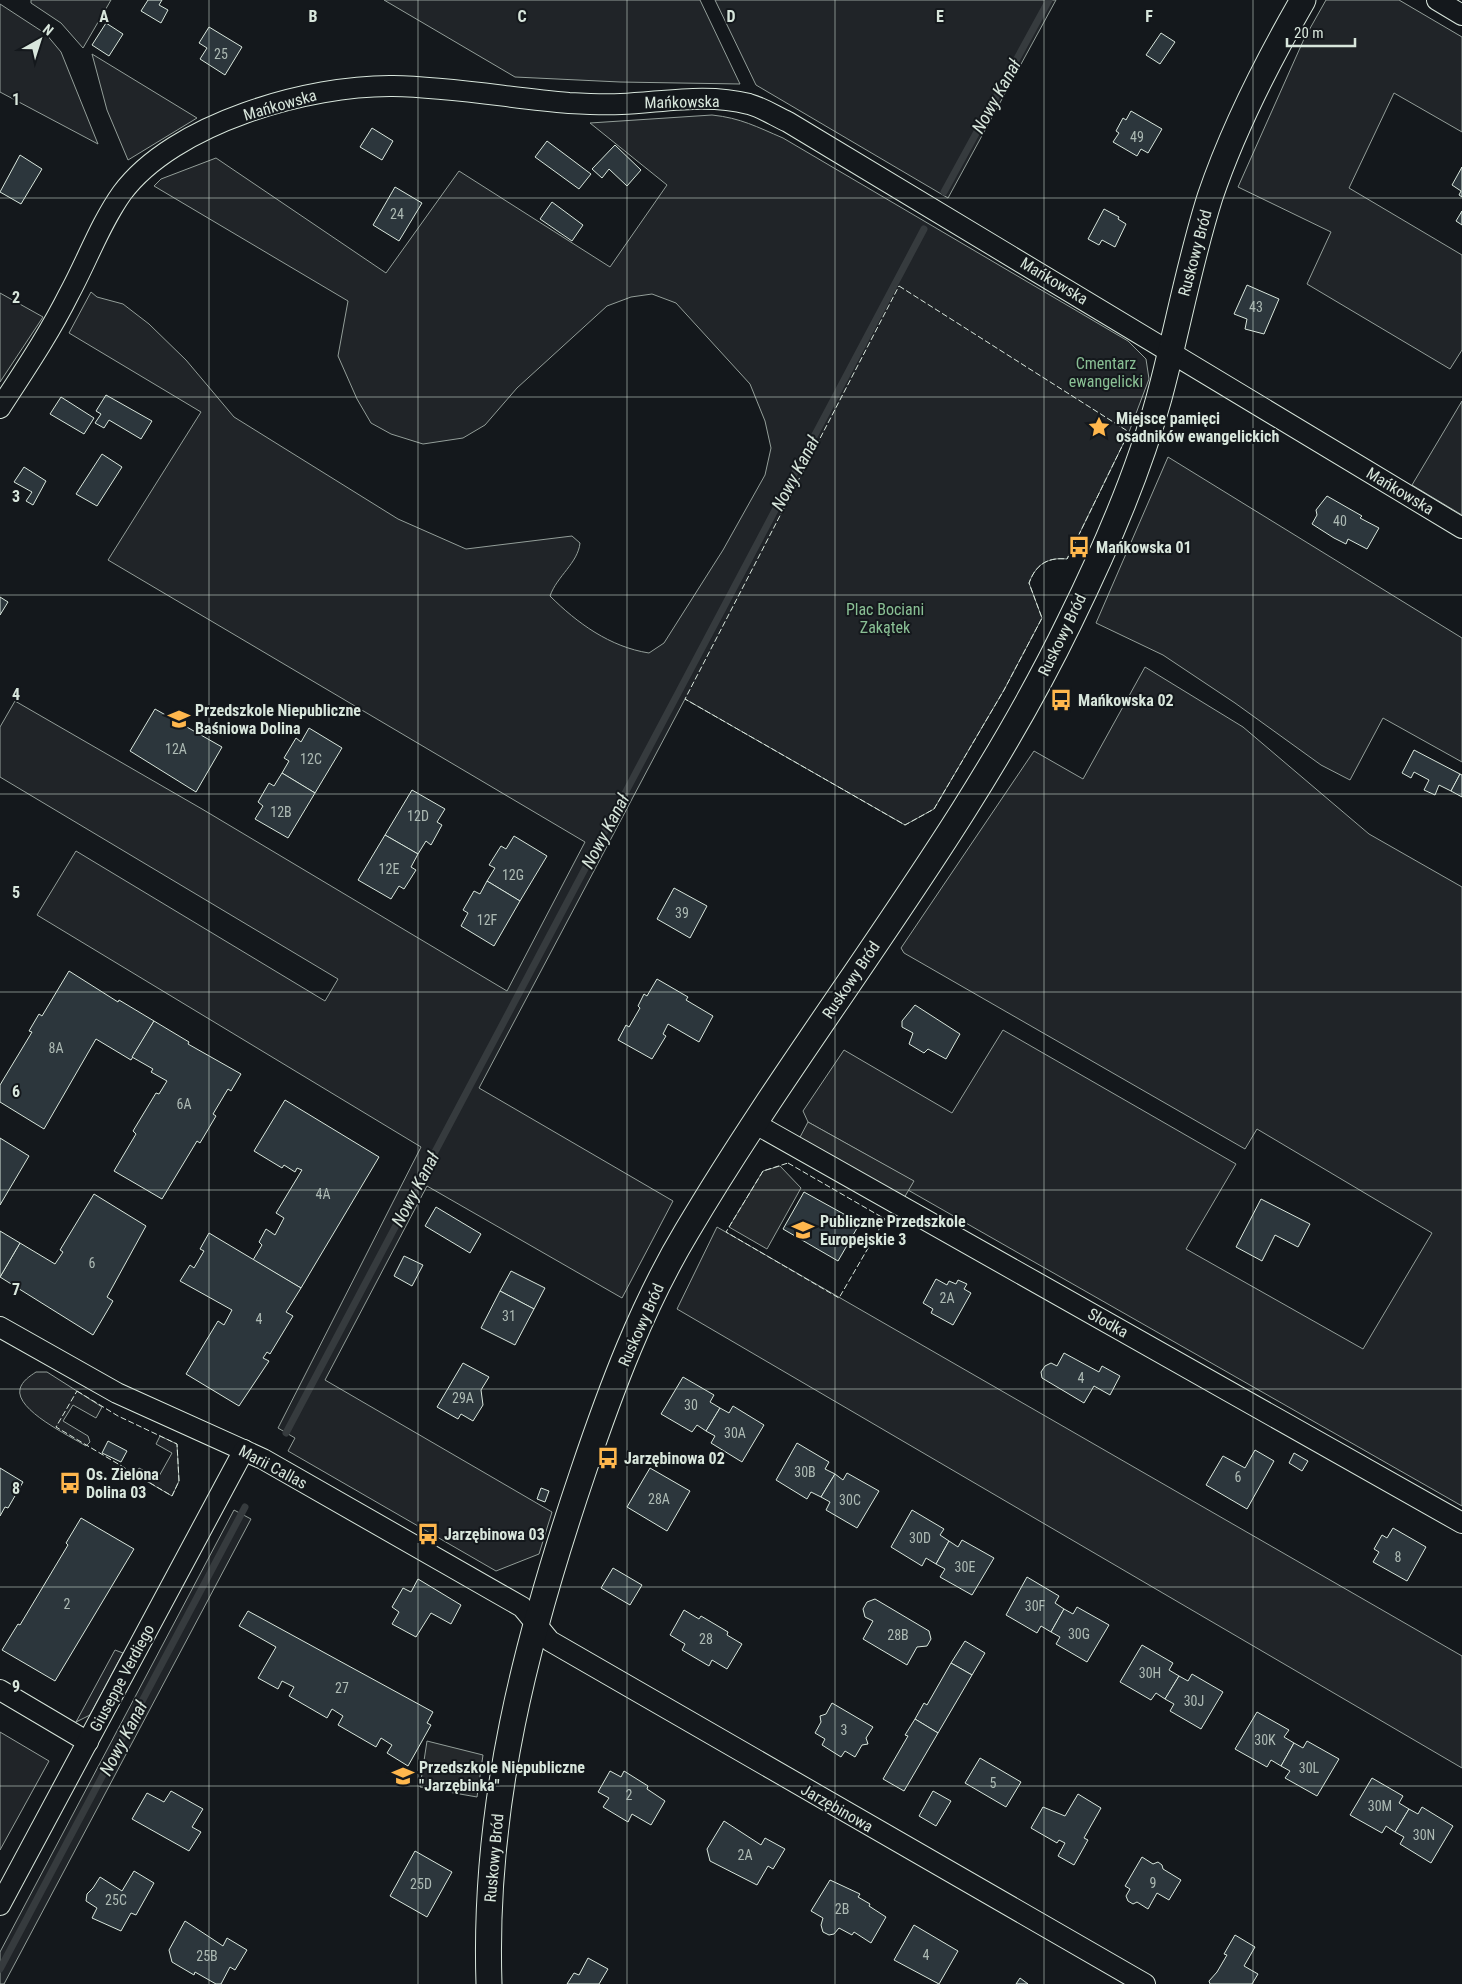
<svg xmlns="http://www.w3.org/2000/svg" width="1462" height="1984" font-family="'Roboto Condensed',sans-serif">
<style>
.green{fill:#202428;stroke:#939e99}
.parking{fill:#24282b;stroke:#939e99}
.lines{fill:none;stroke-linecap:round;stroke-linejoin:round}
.stream{stroke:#363b3e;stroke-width:7}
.building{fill:#2c363c;stroke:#d8e6dc}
.minor-casing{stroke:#d8e6dc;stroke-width:22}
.tertiary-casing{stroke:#d8e6dc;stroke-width:27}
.minor{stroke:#14181c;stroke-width:20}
.tertiary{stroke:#14181c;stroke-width:25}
.fence{stroke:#d8e6dc;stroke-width:1;stroke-dasharray:6 2.5;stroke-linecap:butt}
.grid{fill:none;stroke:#d8e6dc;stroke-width:1;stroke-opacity:0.55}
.labels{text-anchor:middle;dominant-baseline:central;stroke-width:4;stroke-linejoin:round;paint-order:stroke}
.number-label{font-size:14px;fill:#adbab4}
.street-label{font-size:16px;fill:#d8e6dc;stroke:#14181c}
.park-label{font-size:16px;fill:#8ac095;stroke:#14181c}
.poi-label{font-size:16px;font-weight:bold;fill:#d8e6dc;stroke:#14181c;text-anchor:start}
.water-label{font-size:18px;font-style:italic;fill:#d8e6dc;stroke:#14181c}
.grid-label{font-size:16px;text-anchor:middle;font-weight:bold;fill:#d8e6dc;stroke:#14181c;stroke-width:4;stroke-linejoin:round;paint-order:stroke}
</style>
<rect width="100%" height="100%" fill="#14181c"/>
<g class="green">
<path d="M31,0H111L83,48L61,23L31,3Z"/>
<path d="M384,0H700L740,84L620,82L515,77Z"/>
<path d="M715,0H1056L948,198L756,85Z"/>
<path d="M1326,0H1399L1462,37V132L1394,93L1349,188L1462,255V350L1450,369L1307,284L1331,232L1238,187L1304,39Z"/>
<path d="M0,4L46,34L61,52L98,144L0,92Z"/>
<path d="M92,54L197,118L128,160L107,110Z"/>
<path d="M712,115C741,118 757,127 783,138L1128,341L1146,359L1149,379L1129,432L1067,559C1048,557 1036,564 1029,583L1042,618L1004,690L934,809L905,825L685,699L479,1088L673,1201L622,1298L427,1186L325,1380L552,1512L539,1554L496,1571L288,1451L295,1438L278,1428L421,1147L37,915L76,851L325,1001L338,979L0,777V727L15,701L202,809L507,991L585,842L108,560L201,412L69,333L91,292L97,297L123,304L149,324L186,360L234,417L398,519L466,549L572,536L580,543C578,563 557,576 550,596C577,623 610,647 649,653L664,643L723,550L765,475L771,448L765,421L750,384L676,303L652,294L631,297L607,306L517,388L485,425L463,438L423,444L391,434L371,423L357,399L338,356L348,301L154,186L161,179L216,158L386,273L459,171L610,267L667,185L590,123Z"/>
<path d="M0,293L43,317L0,382Z"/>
<path d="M1462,401V515L1412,485Z"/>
<path d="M1168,457L1462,638V762L1383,718L1350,780L1321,765L1235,703L1163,655L1096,623Z"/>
<path d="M1145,667L1243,727L1369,834L1462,887V1506L908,1190L913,1181L808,1122L803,1111L844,1050L952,1113L1003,1030L1236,1164L1186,1249L1363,1349L1432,1233L1257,1129L1245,1149L904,953L901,948L1034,751L1083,779Z"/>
<path d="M717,1227L1462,1656V1768L677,1309Z"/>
<path d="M36,1372H47L102,1407L96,1418L73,1405L63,1421L88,1436L90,1442L86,1446C70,1436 15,1410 20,1389C22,1381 30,1376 36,1372Z"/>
<path d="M160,1436L177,1444L179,1481L172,1496L136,1475L139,1468L158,1478L172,1453L156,1444Z"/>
<path d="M234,1510L251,1519L4,1984H0V1952Z"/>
<path d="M115,1650L123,1653L90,1715L76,1722Z"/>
<path d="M0,1732L49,1761L0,1850Z"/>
</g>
<g class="parking">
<path d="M808,1122L914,1181L904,1198L799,1139Z"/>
<path d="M780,1166L801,1188L767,1249L729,1227L763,1171Z"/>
<path d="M427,1741L483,1755L477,1797L420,1787Z"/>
</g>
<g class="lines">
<g class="stream">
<path d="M944,192L1049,0"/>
<path d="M286,1433L924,229"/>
<path d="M0,1969L245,1507"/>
</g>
</g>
<g class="building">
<path d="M148,0H162L159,5L168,10L161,23L141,11Z"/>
<path d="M106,23L123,34L109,56L92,45Z"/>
<path d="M209,27L242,47L225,75L200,59L207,48L199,43Z"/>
<path d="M1161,33L1175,42L1160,64L1146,55Z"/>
<path d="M1131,111L1162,129L1148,153L1141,149L1137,156L1113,142L1119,133L1116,131L1123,118L1126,120Z"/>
<path d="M372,128L393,141L382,160L360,147Z"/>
<path d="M547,141L591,174L579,189L535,157Z"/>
<path d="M615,145L641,170L627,186L609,169L602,178L592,169Z"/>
<path d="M20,155L42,169L21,204L0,192Z"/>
<path d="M1462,167V197L1459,195L1461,191L1452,185Z"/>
<path d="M395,187L422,203L399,241L373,225Z"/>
<path d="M552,202L583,225L572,241L540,219Z"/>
<path d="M1104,209L1119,217L1118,219L1126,224L1115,247L1102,240L1099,245L1088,239Z"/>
<path d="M1462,211V225L1456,221Z"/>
<path d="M1247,285L1279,299L1264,334L1245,329L1247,319L1234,314Z"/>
<path d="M106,395L152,421L141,439L109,420L104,428L95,423L101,414L96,411Z"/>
<path d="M61,397L94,418L84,434L50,414Z"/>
<path d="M102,454L122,467L97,506L76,494Z"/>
<path d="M24,467L46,481L33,505L26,501L32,492L14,482Z"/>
<path d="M1327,496L1362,516L1360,518L1379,528L1367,549L1348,539L1346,544L1334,538L1312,524L1317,515L1316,510Z"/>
<path d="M0,597L8,602L0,615Z"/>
<path d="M155,709L222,747L196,792L130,751Z"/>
<path d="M309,728L342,748L315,793L282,773L289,761L284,758L296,738L301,742Z"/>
<path d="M1414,750L1460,774L1451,791L1439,785L1435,795L1424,790L1429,780L1414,772L1411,778L1402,773Z"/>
<path d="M282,773L315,793L288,838L255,819L263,806L258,802L269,783L274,786Z"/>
<path d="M1460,774L1462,775V797L1451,791Z"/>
<path d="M412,790L445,809L437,822L442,825L431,845L426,841L418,854L385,835Z"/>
<path d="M385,835L418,854L411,867L416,870L404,889L399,886L391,899L358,880Z"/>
<path d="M514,836L547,856L520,901L487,881L495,868L489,865L501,846L506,849Z"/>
<path d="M487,881L520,901L494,946L461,926L468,913L463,910L474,891L480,894Z"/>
<path d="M674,888L707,906L690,938L657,919Z"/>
<path d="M69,971L118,1002L119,1000L154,1021L131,1060L96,1039L44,1129L0,1102V1085L32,1032L29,1031L39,1014L42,1016Z"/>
<path d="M657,979L688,997L686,1000L713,1016L699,1042L668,1024L663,1034L666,1036L652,1059L618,1040L626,1025L629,1027L640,1008L638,1006L644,994L647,996Z"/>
<path d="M915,1005L960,1034L946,1059L928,1049L924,1053L909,1044L913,1033L902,1027V1021Z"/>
<path d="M154,1021L189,1042L188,1044L241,1074L231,1091L228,1089L213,1114L216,1116L200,1143L197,1141L162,1199L114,1171L136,1134L133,1131L156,1093L159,1094L167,1081L151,1072L153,1069L132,1057Z"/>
<path d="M285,1100L379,1157L301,1288L253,1260L262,1245L259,1242L266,1229L275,1235L284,1218L276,1213L302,1170L297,1168L295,1172L284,1165L282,1168L254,1151Z"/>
<path d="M0,1138L29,1156L0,1205Z"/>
<path d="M804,1192L860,1223L838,1261L783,1229Z"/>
<path d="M94,1194L146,1226L107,1297L113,1301L93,1335L0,1277L20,1243L55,1264L63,1252L60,1250Z"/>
<path d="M1261,1199L1310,1224L1298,1247L1275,1235L1262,1261L1236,1247Z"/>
<path d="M436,1207L481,1234L470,1253L425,1226Z"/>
<path d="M0,1231L20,1243L0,1277Z"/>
<path d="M209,1233L301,1288L286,1312L293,1316L270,1354L267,1352L263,1358L269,1361L239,1406L186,1374L218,1321L224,1325L232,1310L180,1281L190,1265L194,1268L204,1251L200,1249Z"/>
<path d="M404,1256L423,1265L412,1286L394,1276Z"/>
<path d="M511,1271L545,1288L534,1309L500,1291Z"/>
<path d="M936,1279L947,1285L949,1281L956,1284L958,1280L967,1284L964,1289L971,1293L953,1325L931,1313L933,1309L923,1303Z"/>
<path d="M500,1291L534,1309L515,1345L481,1328Z"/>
<path d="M1064,1353L1099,1372L1102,1366L1120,1376L1110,1395L1094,1386L1084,1403L1042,1378L1041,1372L1045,1366L1051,1363L1057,1366Z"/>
<path d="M463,1363L489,1377L481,1390L483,1405L473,1421L461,1414L458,1419L437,1407Z"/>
<path d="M683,1377L714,1395L710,1402L720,1408L706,1431L697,1425L692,1432L661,1414Z"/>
<path d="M733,1406L764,1425L742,1462L711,1443L715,1436L706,1431L720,1408L729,1413Z"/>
<path d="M108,1441L127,1451L121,1462L102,1453Z"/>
<path d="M797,1443L829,1462L825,1469L835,1474L821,1497L811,1492L807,1499L776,1480Z"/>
<path d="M1255,1450L1274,1461L1247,1509L1206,1485L1223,1456L1245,1468Z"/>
<path d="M1294,1453L1308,1461L1302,1471L1289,1463Z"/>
<path d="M0,1468L23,1482L8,1508L5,1507L0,1516Z"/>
<path d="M650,1468L690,1491L667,1531L627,1507Z"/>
<path d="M847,1473L879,1491L857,1528L826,1510L830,1502L821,1497L835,1474L843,1480Z"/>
<path d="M541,1488L549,1491L545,1502L537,1499Z"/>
<path d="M912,1510L944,1529L940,1535L949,1541L936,1564L926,1558L922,1566L891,1547Z"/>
<path d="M81,1518L134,1549L55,1681L2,1650L18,1624L20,1625L68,1545L66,1543Z"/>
<path d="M1393,1528L1426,1547L1407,1581L1373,1562L1379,1552L1374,1549L1382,1535L1387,1538Z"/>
<path d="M962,1540L994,1558L972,1595L940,1577L945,1569L936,1564L949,1541L958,1547Z"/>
<path d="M613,1568L642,1585L630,1605L601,1588Z"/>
<path d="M1027,1577L1059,1596L1055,1603L1064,1609L1051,1632L1041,1626L1037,1633L1006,1615Z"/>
<path d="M418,1579L461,1605L451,1624L431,1613L416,1637L392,1624L399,1612L392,1607L403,1588L411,1592Z"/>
<path d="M875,1599L929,1631L931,1639L927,1646L917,1647L907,1665L863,1639L873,1621L865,1617L863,1609L867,1602Z"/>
<path d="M1077,1607L1109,1625L1087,1662L1056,1644L1060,1637L1051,1632L1064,1609L1073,1614Z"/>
<path d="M684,1610L699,1619L701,1616L728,1632L727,1635L742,1644L727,1669L712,1660L709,1666L682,1650L685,1644L670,1635Z"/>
<path d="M248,1611L433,1712L427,1723L431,1725L408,1766L387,1753L392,1745L381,1738L376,1747L338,1725L343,1716L332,1709L327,1718L289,1696L294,1687L282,1681L278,1689L258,1678L276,1647L239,1626Z"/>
<path d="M965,1641L985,1653L972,1675L951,1663Z"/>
<path d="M1142,1645L1173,1663L1169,1670L1179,1676L1165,1699L1156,1693L1151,1700L1120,1682Z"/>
<path d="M951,1663L972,1675L938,1733L915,1719L924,1703L927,1705Z"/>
<path d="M1192,1674L1223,1692L1201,1729L1170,1711L1174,1704L1165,1699L1179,1676L1188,1681Z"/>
<path d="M832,1703L873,1727L866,1738L868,1744L862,1745L855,1757L845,1751L841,1757L822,1745L825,1739L815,1733L821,1722L820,1716L826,1714Z"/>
<path d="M1257,1712L1289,1730L1284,1737L1294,1743L1281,1766L1271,1760L1267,1767L1235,1749Z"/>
<path d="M915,1719L938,1733L904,1791L883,1779L908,1736L905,1735Z"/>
<path d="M1307,1741L1339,1759L1317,1796L1285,1778L1290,1771L1281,1766L1294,1743L1303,1748Z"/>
<path d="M980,1758L1021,1782L1006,1807L965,1783Z"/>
<path d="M610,1771L621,1777L624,1771L648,1786L647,1789L665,1801L651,1825L632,1814L628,1822L603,1807L609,1798L598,1792Z"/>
<path d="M1372,1778L1403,1796L1399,1803L1409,1809L1395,1832L1386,1826L1382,1833L1350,1815Z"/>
<path d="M171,1791L203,1809L192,1827L201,1832L189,1851L132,1819L147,1793L164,1802Z"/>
<path d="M933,1791L951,1801L936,1826L919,1816Z"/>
<path d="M1078,1794L1101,1808L1084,1838L1088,1840L1074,1865L1058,1856L1065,1843L1059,1840L1057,1843L1031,1828L1043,1807L1065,1816Z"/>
<path d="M1422,1807L1453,1826L1431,1863L1400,1844L1404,1837L1395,1832L1409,1809L1418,1814Z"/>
<path d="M724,1821L761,1845L765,1838L785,1849L773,1869L768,1866L757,1885L710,1861L707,1849Z"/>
<path d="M415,1851L452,1872L427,1917L390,1896Z"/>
<path d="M1142,1857L1153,1864L1158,1862L1162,1865L1163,1869L1181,1880L1169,1900L1157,1893L1148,1909L1137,1902L1133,1904L1128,1901L1126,1896L1130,1889L1125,1886Z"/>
<path d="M134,1871L154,1883L136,1915L131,1913L121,1931L92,1918L97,1908L86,1901L87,1894L93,1888L100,1877L122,1891Z"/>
<path d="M830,1880L860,1894L858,1897L870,1904L869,1906L886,1917L871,1943L854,1932L852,1935L839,1928L834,1934L829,1935L823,1932L821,1925L823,1918L811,1911Z"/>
<path d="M185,1921L223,1946L227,1938L247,1950L235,1970L230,1967L221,1984H216L195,1972L194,1975L172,1962L169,1950Z"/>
<path d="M914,1925L958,1951L939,1984L894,1960Z"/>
<path d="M1235,1935L1255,1947L1244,1966L1258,1974L1252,1984H1210L1209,1981L1217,1972L1227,1955L1224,1954Z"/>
<path d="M588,1958L608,1969L599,1984H567L574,1973L579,1975Z"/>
<path d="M1020,1978L1028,1984H1016Z"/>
</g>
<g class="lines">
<g class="minor-casing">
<g id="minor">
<path d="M1437,0L1462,15"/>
<path d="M0,408C24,371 49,334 69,294C87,261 100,224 122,193C174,123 309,85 393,86C452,87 510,98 569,103C586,104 604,105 621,104C664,102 707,93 749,104C763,108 775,116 788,122L1462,528"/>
<path d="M754,1123L1462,1523"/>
<path d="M0,1327L117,1393L263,1459L522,1607L550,1641L1145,1984"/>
<path d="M0,1690L88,1742"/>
<path d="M0,1905L244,1450"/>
</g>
</g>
<g class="tertiary-casing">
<path id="tertiary" d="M489,1984C483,1805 526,1640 583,1472C611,1389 642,1306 687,1231C809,1025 965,838 1070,621C1105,550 1138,475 1159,398C1177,332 1189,263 1210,197C1232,132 1269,59 1303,0"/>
</g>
<use href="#minor" class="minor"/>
<use href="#tertiary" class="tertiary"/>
<g class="fence">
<path d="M899,286L1129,432L1067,559C1048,557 1036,564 1029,583L1042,618L1004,690L934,809L905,825L685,699Z"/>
<path d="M788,1163L885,1219L839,1298L726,1232L763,1171Z"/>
<path d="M77,1391L118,1416L177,1444L179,1481L172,1496L56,1427Z"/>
</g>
</g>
<path class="grid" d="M209,0V1984M418,0V1984M627,0V1984M835,0V1984M1044,0V1984M1253,0V1984M0,198H1462M0,397H1462M0,595H1462M0,794H1462M0,992H1462M0,1190H1462M0,1389H1462M0,1587H1462M0,1786H1462"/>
<defs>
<g id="sight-bare" transform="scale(1.725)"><path d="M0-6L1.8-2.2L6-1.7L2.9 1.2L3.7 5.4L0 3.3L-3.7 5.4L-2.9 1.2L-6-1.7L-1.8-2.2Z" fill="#ffb74d" stroke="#14181c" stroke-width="2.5" paint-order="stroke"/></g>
<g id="bus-bare" transform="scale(1.725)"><path d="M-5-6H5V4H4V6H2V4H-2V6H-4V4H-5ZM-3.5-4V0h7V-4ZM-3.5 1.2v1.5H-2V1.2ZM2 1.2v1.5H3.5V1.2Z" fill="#ffb74d" stroke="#14181c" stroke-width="2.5" paint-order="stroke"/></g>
<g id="school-bare" transform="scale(1.725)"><path d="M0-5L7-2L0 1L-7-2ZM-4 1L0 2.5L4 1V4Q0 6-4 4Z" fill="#ffb74d" stroke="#14181c" stroke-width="2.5" paint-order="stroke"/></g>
</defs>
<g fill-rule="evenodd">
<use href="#sight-bare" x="1099" y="427"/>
<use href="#bus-bare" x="1079" y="547"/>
<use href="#bus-bare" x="1061" y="700"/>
<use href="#school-bare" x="179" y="719"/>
<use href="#school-bare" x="803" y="1230"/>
<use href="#bus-bare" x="608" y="1458"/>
<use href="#bus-bare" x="70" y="1483"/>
<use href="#bus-bare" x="428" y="1534"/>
<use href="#school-bare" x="403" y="1776"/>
</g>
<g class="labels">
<g class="number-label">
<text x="221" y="54">25</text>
<text x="1137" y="137">49</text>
<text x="397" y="214">24</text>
<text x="1256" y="307">43</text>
<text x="1340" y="521">40</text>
<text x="176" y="749">12A</text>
<text x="311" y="759">12C</text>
<text x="281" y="812">12B</text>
<text x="418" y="816">12D</text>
<text x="389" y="869">12E</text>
<text x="513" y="875">12G</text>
<text x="682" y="913">39</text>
<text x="487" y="920">12F</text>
<text x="56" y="1048">8A</text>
<text x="184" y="1104">6A</text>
<text x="323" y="1194">4A</text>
<text x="92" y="1263">6</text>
<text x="947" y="1298">2A</text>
<text x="509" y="1316">31</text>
<text x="259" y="1319">4</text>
<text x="1081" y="1378">4</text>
<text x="463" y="1398">29A</text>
<text x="691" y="1405">30</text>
<text x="735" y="1433">30A</text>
<text x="805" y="1472">30B</text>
<text x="1238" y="1477">6</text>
<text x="659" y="1499">28A</text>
<text x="850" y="1500">30C</text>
<text x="920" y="1538">30D</text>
<text x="1398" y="1557">8</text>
<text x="965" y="1567">30E</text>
<text x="67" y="1604">2</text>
<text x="1035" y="1606">30F</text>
<text x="1079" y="1634">30G</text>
<text x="898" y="1635">28B</text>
<text x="706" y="1639">28</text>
<text x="1150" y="1673">30H</text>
<text x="342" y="1688">27</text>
<text x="1194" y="1701">30J</text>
<text x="844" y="1730">3</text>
<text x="1265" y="1740">30K</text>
<text x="1309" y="1768">30L</text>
<text x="993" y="1783">5</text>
<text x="629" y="1795">2</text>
<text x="1380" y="1806">30M</text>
<text x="1424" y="1835">30N</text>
<text x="745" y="1855">2A</text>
<text x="1153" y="1883">9</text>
<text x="421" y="1884">25D</text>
<text x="116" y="1900">25C</text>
<text x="842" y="1909">2B</text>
<text x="926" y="1955">4</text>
<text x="207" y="1956">25B</text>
</g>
<g class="street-label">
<text transform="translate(682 102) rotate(-1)">Mańkowska</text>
<text transform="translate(280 105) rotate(-16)">Mańkowska</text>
<text transform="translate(1195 253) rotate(-75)">Ruskowy Bród</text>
<text transform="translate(1054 281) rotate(31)">Mańkowska</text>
<text transform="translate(1400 491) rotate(31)">Mańkowska</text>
<text transform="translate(1062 635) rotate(-64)">Ruskowy Bród</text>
<text transform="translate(851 980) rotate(-56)">Ruskowy Bród</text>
<text transform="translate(1108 1323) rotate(29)">Słodka</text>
<text transform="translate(641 1325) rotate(-66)">Ruskowy Bród</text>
<text transform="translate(273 1467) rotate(28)">Marii Callas</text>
<text transform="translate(122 1678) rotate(-62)">Giuseppe Verdiego</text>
<text transform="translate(837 1808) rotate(30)">Jarzębinowa</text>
<text transform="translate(494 1858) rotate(-85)">Ruskowy Bród</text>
</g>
<g class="park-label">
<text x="1106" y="363">Cmentarz<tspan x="1106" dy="18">ewangelicki</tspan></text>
<text x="885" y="609">Plac Bociani<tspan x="885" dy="18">Zakątek</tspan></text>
</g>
<g class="poi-label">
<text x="1116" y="418">Miejsce pamięci<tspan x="1116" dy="18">osadników ewangelickich</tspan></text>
<text x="1096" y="547">Mańkowska 01</text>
<text x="1078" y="700">Mańkowska 02</text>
<text x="195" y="710">Przedszkole Niepubliczne<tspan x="195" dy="18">Baśniowa Dolina</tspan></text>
<text x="820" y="1221">Publiczne Przedszkole<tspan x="820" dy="18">Europejskie 3</tspan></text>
<text x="624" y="1458">Jarzębinowa 02</text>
<text x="86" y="1474">Os. Zielona<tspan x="86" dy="18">Dolina 03</tspan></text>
<text x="444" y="1534">Jarzębinowa 03</text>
<text x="419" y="1767">Przedszkole Niepubliczne<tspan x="419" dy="18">"Jarzębinka"</tspan></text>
</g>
<g class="water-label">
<text transform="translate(996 96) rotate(-61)">Nowy Kanał</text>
<text transform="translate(795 473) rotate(-62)">Nowy Kanał</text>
<text transform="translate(605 831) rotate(-62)">Nowy Kanał</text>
<text transform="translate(415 1189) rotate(-62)">Nowy Kanał</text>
<text transform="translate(123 1738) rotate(-62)">Nowy Kanał</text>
</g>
</g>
<g class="grid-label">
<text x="104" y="22">A</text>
<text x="313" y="22">B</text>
<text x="522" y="22">C</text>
<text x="731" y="22">D</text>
<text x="940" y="22">E</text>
<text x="1149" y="22">F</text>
<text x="16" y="105">1</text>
<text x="16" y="303">2</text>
<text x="16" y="502">3</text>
<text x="16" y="700">4</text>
<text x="16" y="898">5</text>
<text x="16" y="1097">6</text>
<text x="16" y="1295">7</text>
<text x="16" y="1494">8</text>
<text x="16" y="1692">9</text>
</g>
<g transform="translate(40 40) rotate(39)" stroke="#14181c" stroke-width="4" paint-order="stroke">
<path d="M0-4L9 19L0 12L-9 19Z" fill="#d8e6dc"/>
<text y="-8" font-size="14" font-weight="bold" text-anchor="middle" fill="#d8e6dc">N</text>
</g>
<path d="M1287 38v8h68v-8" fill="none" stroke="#d8e6dc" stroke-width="2.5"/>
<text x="1294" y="38" font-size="15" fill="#d8e6dc" stroke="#14181c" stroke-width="4" paint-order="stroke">20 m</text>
</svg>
